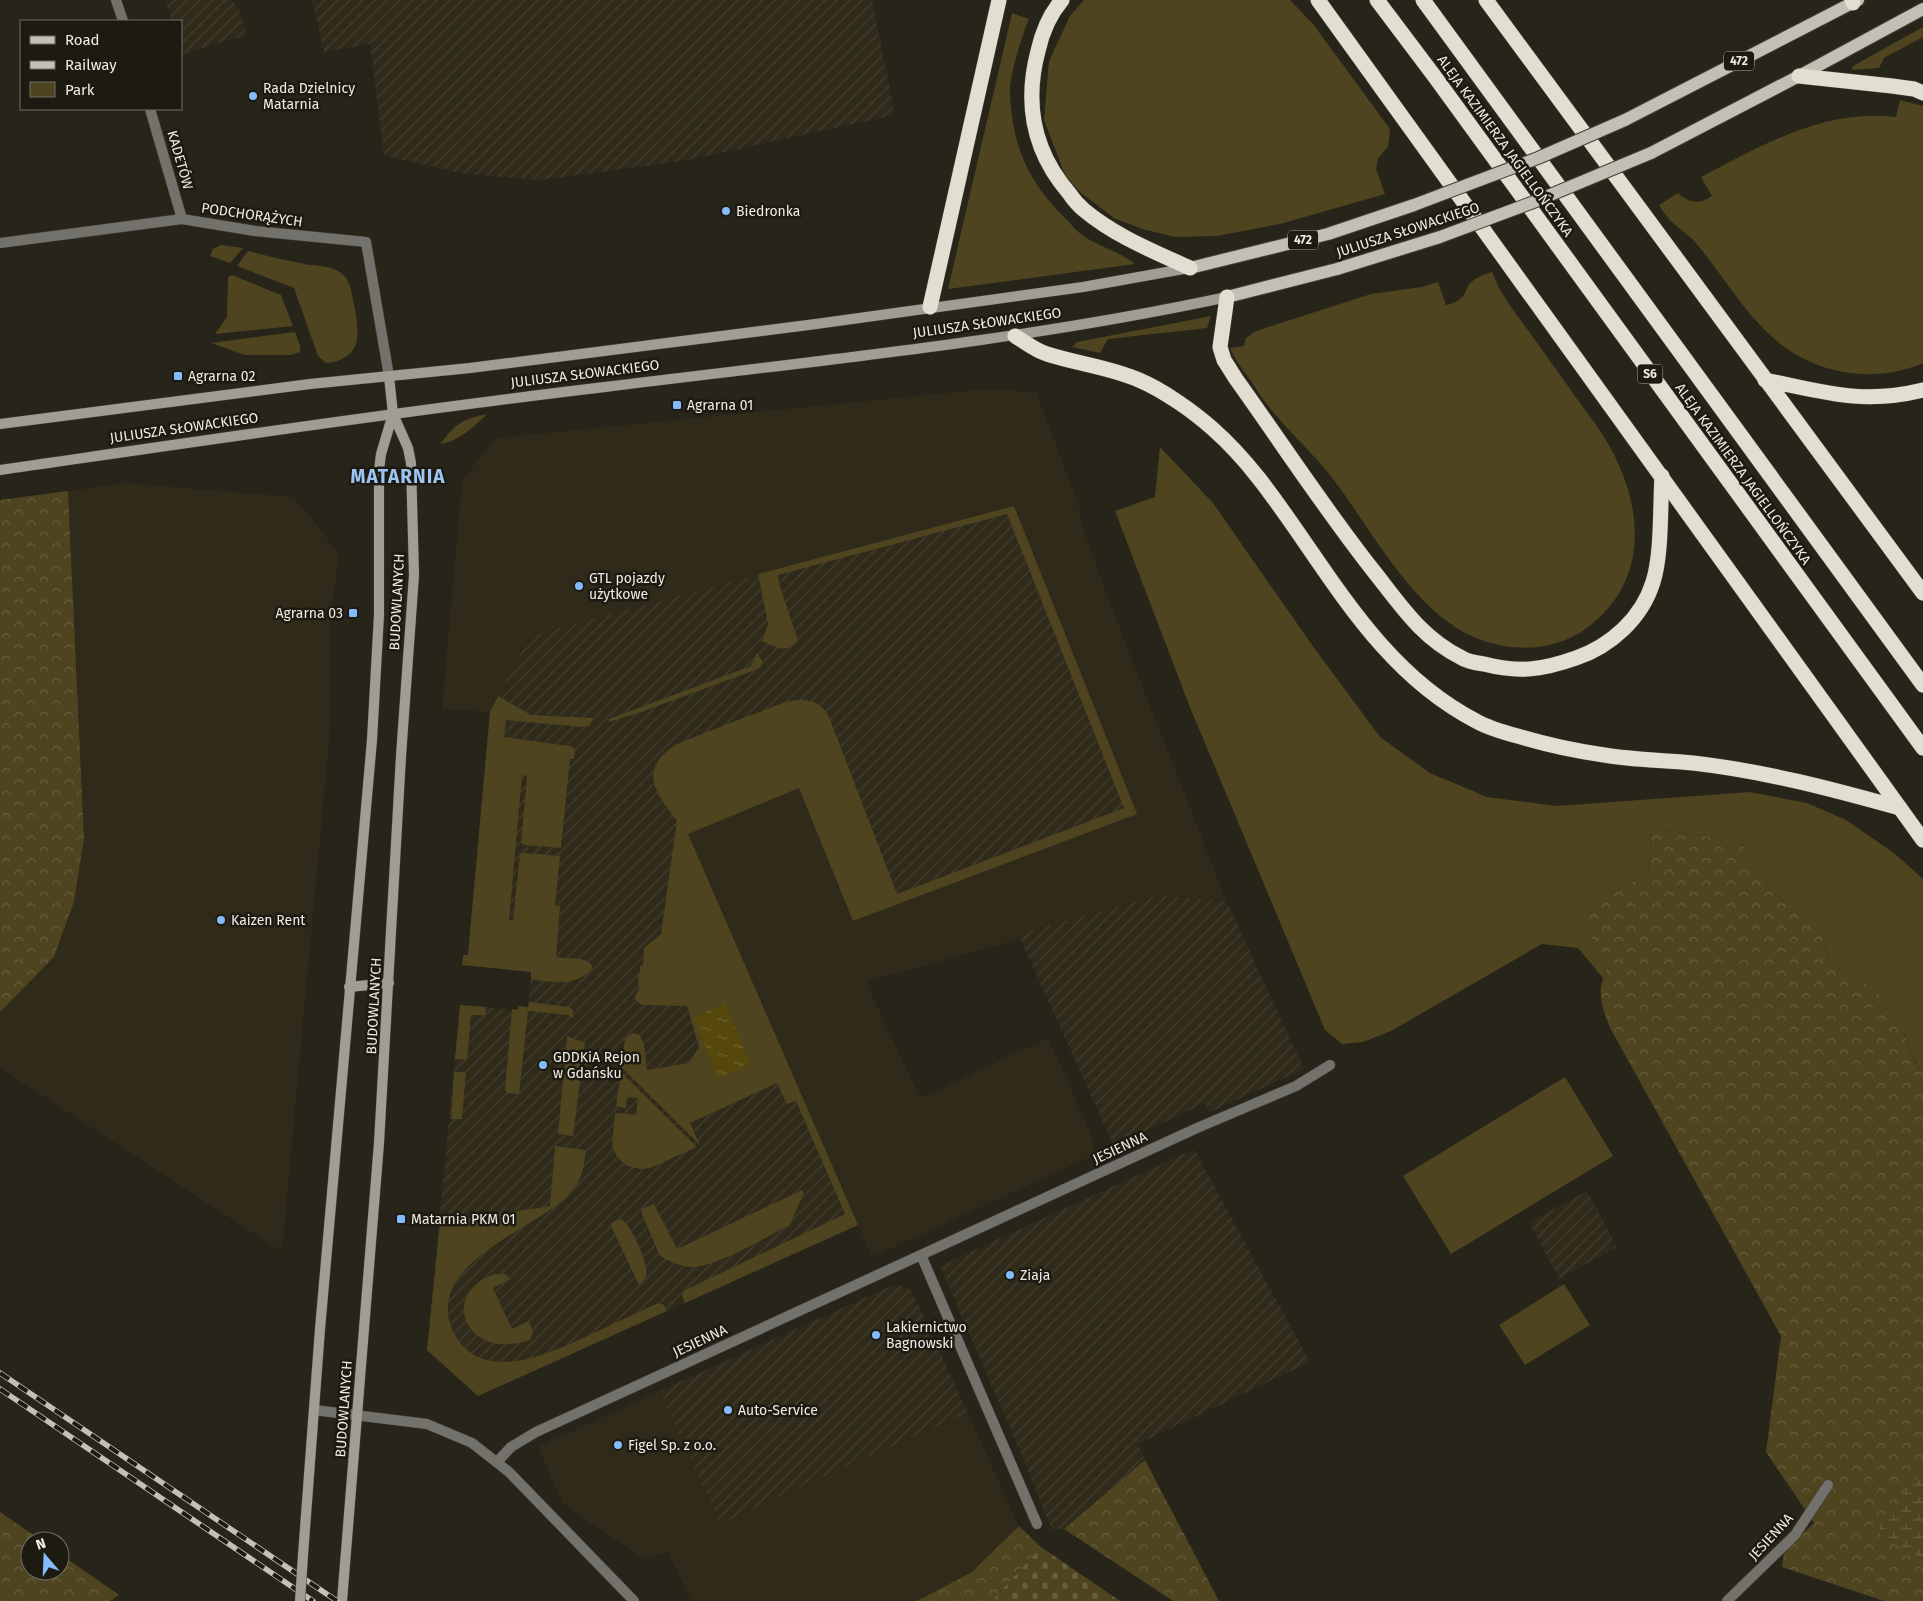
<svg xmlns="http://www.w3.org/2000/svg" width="1923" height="1601" font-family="'Fira Sans',sans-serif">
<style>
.built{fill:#2f2a1a}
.industrial{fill:url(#industrial-furrows)}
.green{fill:#4e441f}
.forest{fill:url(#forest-crowns)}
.wetland{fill:url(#wetland-marsh)}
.cemetery{fill:url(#cemetery-stones)}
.water{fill:url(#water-ripples)}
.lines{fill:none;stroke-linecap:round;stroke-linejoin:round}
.street-casing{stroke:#434036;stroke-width:11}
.secondary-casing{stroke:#434036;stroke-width:11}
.primary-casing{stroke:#434036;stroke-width:14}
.highway-casing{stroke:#434036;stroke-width:16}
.street{stroke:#72716c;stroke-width:10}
.secondary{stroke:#9f9d95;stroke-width:10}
.primary{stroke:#c2bfb4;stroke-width:12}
.highway{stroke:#e2ded1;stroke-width:15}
.rail-casing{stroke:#c2c1b9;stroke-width:5.5}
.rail{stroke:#1d1a11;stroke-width:4;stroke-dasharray:11;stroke-linecap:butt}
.secondary-bridge-casing{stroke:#434036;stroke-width:11;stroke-linecap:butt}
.primary-bridge-casing{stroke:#434036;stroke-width:14;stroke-linecap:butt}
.secondary-bridge{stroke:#9f9d95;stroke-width:10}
.primary-bridge{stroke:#c2bfb4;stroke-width:12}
.poi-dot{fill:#84bcfb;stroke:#1d1a11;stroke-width:2}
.labels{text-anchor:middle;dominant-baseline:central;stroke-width:5;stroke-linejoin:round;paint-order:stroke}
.shield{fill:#1d1a11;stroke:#afada5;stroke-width:1}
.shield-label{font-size:12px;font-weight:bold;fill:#edece5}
.poi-label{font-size:14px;fill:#edece5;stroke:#1d1a11;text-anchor:start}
.street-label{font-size:14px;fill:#edece5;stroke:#1d1a11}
.district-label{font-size:19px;font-weight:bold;letter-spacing:1px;fill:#9cc5f4;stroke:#1d1a11}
</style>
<defs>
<pattern id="industrial-furrows" width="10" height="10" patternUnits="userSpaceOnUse" patternTransform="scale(1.25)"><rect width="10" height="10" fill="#2f2a1a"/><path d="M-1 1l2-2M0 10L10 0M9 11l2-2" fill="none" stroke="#433f30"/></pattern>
<pattern id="forest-crowns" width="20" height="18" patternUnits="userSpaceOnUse" patternTransform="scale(1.25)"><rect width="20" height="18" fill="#4e441f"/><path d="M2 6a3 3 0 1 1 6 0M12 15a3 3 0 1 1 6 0" fill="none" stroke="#685f3f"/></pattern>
<pattern id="wetland-marsh" width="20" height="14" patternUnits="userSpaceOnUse" patternTransform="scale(1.25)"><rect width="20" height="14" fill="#4e441f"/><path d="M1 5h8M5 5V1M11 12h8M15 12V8" fill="none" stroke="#685f3f"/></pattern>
<pattern id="cemetery-stones" width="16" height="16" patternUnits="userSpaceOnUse" patternTransform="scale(1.25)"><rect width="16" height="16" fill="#4e441f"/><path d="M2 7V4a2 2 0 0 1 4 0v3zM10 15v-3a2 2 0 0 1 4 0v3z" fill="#685f3f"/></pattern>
<pattern id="water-ripples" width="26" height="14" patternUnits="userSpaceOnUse" patternTransform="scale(1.25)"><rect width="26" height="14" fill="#56480c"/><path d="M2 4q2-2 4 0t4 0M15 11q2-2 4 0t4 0" fill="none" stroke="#6f632f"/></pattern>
</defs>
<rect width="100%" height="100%" fill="#27241a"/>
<g class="built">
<path d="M986,389L1036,392L1079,505L1082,525L1108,598L1227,902L1161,895L1018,934L1020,939L866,982L920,1098L1048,1038L1092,1136L1094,1148L1092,1156L872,1257L688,834L799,788L853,921L1014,506L530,636L490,712L442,709L462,480L496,438Z"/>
<path d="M125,483L293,497L307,512L339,554L330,620L329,741L282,1252L0,1068V1012L54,957L74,902L84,838L68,491Z"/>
<path d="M659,1391L721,1526L737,1516L778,1497L968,1413L1019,1526L972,1572L917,1601H691L667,1551L645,1560L563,1504L538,1447Z"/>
</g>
<g class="industrial">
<path d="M165,0H232L239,9L247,35L183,54L181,49V21H172Z"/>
<path d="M312,0H872L895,115L683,161L540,180L466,174L384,156L370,44L324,52Z"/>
<path d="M1014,506L1137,814L853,921L799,788L688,834L858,1225L478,1396L427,1350L460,1005L518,1010V1006L528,1007L532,962L468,955L490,712L529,636Z"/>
<path d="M1161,895L1227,902L1304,1069L1210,1112L1205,1103L1114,1146L1018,934Z"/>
<path d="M1194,1149L1310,1362L1138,1444L1145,1460L1064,1529L1052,1530L1024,1461L940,1266Z"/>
<path d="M1587,1191L1617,1247L1559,1279L1529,1222Z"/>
<path d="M895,1284L911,1289L968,1413L778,1497L737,1516L721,1526L659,1391Z"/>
</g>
<g class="green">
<path d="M1084,0H1290L1313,24L1390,129L1388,147L1378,158L1376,169L1385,194L1280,224L1217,236L1175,237L1142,229L1114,218L1081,193L1065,175L1044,120L1049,61L1070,16Z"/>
<path d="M1012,13L1029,19C1022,35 1009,76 1010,93C1012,145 1028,182 1065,218C1071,224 1077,232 1085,237C1101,247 1120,252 1135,264L948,289Z"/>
<path d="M1923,27V37L1884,58L1879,68L1852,70L1853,66Z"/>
<path d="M1900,100L1923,106V363C1872,385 1811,374 1770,335C1741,308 1721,273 1696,243C1688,234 1678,228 1670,220C1666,216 1662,210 1659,205L1678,193C1689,203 1699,205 1712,196L1701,177C1763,145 1824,108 1896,117Z"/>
<path d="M221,245L243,248L230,263L210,256L213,249Z"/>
<path d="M248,251C267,256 285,260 304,264C315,266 328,265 338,271C351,278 351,292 354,304C359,332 364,359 326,363L318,356L294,288L237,266Z"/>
<path d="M1492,272L1499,288L1511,307C1531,334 1551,362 1570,389C1583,408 1599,427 1610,447C1644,509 1649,582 1587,628C1554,652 1511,653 1474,637C1414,612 1371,529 1333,479C1315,455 1293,436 1274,413C1265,403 1258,392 1251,381C1243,370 1235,360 1230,348L1244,346L1246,338L1256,331L1371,294L1422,287L1438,282L1446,305C1455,303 1462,300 1466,291C1467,289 1468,286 1469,284C1474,279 1484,274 1492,272Z"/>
<path d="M232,275L281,295L293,326L215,334L227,317L228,277Z"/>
<path d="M1211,316L1207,328L1108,339L1100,353L1072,347L1077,342Z"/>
<path d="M295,332L300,346V352L291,355H245L211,343Z"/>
<path d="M487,414C475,426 458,442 440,444C456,423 463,419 487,414Z"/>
<path d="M1160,447L1213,503L1312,645L1380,737L1430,773L1487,797L1557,806L1750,792L1807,803L1846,820L1894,853L1923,879V1071H1920L1905,1037L1874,987L1830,964L1818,921L1774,894L1739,840L1652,829L1648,873L1577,911L1606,971L1603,978L1578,948L1542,944L1391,1031L1363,1042L1342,1044L1325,1030L1189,705L1115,511L1155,497Z"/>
<path d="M1014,506L1137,814L853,921L799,788L688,834L858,1225L685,1303L682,1296L685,1290L845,1214L796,1101L787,1104L777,1083L690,1123L700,1145L621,1067L625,1039L632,1033L640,1035L644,1044L647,1070L689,1063L699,1047L687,1006L642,1005L634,999L639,989L638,974L640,972V966L643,965L644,948L661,934L677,821C655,793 637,769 677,744C703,733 730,723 757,713C771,708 787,699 802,700C814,700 824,706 829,717L897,894L1124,808L1007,514L778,575L780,587L798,640C788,655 775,647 762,641L768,624L758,574Z"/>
<path d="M757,653L763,662L761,666L758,669L641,712L609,722V719L751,666Z"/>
<path d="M498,696L531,715L593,718L590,726L582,727L506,720L504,737L569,746L573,747L575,751L574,759H570L561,848L524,845L521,843L527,776L522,775L509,920L513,921L520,854L524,853L560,856L555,906H560L556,957C565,959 579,957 587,961C604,970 573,982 566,982C554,983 542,981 531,979V972L462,965L463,955H468L490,712Z"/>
<path d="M529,1002L569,1007L573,1010V1017H569V1015L528,1011L519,1094L507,1093L505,1090L512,1009L518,1010V1006L528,1007Z"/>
<path d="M460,1005L486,1007L485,1015H471L467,1060L455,1059Z"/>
<path d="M567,1036L585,1043L573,1136L558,1134Z"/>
<path d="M454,1072H466L462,1119H451Z"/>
<path d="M621,1072L697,1147L650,1168L641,1169L627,1166L617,1157L612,1146L615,1113L636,1115L638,1098L627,1097L626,1108L616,1106Z"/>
<path d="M1565,1077L1613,1156L1451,1254L1403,1176Z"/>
<path d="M555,1146L586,1150C583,1173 581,1183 564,1200C534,1224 482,1246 460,1276C448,1291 444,1310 452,1329C479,1390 555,1351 596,1332C617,1322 638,1312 658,1303L664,1305L667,1311L478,1396L427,1350L440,1223L550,1206Z"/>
<path d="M802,1190L804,1192L790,1225C766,1237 718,1266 693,1267C683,1268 669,1261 660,1256L642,1214V1209L654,1204L677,1249Z"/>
<path d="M621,1219C632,1226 649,1264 646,1277L639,1285L611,1226V1223Z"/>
<path d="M495,1274H505L511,1279L493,1288L512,1329L529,1321L533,1333L530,1340C465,1362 438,1293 495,1274Z"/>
<path d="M1564,1284L1590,1325L1525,1365L1499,1325Z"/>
</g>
<g class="forest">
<path d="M68,491L84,838L74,902L54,957L0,1012V500Z"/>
<path d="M1652,829L1739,840L1774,894L1818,921L1830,964L1874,987L1905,1037L1919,1070L1923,1071V1601H1884L1782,1567L1784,1552L1814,1523L1766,1452L1781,1336L1609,1026C1602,1006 1596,992 1606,971L1577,911L1648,873Z"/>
<path d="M1145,1460L1219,1601H1173L1064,1529Z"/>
<path d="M0,1512L42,1541H30V1571H60V1554L119,1595L110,1601H0Z"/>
<path d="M1019,1526L1041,1547L992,1601H917L972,1572Z"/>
</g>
<path class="wetland" d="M1923,1471V1559L1880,1536V1520Z"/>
<path class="cemetery" d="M1041,1547L1120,1601H992Z"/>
<path class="water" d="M725,1003L750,1064L718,1078L694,1017Z"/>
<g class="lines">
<g class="street-casing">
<g id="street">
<path d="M116,0L123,21"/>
<path d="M150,109L182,219"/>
<path d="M0,243L182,219L255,231L366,242L389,376"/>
<path d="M921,1255L1037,1524"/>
<path d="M314,1410L427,1424L472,1443L509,1472L634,1601"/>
<path d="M497,1462L511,1447L536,1432L1197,1128L1296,1086L1330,1065"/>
<path d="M1727,1601L1795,1535L1828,1485"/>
</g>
</g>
<g class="secondary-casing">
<g id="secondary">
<path d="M0,424L310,384L470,368L816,324L1083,287L1189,268"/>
<path d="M0,470C201,441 403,411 605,387C813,361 1022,341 1227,297"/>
<path d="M349,987L389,983"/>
<path d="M303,1555L320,1329L372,740L379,615V470L381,454L393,414"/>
<path d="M342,1601L379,1143L401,756L414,575L411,463L408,448L393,414L389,376"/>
</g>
</g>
<g class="primary-casing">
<g id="primary">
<path d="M1625,120L1858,0"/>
<path d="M1651,153L1799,76L1923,9"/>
<path d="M1190,268L1328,234L1414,205"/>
<path d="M1227,297L1337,269L1440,237"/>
</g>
</g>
<g class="highway-casing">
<g id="highway">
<path d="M1062,0C1050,14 1042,33 1038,51C1024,104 1033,151 1069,193C1073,199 1078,205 1084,210C1115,236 1153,251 1190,268"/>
<path d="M1318,0L1923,840"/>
<path d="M1377,0L1435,77L1923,748"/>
<path d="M1423,0L1923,685"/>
<path d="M1486,0L1923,593"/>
<path d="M1852,0L1853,3"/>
<path d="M1799,76L1892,86L1914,89L1923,93"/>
<path d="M1227,297L1220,347L1224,360L1236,379C1281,442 1324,508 1372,569C1400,604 1420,637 1462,658C1468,662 1477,663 1484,664C1519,673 1542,670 1576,658C1611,646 1642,618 1653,582C1662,554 1660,507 1662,476"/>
<path d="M930,307L999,0"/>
<path d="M1015,336C1025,342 1036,351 1047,354C1078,364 1109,367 1139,380C1163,390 1194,412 1213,429C1247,459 1272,495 1297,531C1348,605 1395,679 1476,721C1490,729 1506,733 1521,737C1548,745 1576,751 1604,755C1633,760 1664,760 1693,763C1764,771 1832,789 1900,808"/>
<path d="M1765,380C1824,392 1863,405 1923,390"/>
</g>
</g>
<use href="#street" class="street"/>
<use href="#secondary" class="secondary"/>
<use href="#primary" class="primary"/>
<use href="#highway" class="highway"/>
<g class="rail-casing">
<g id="rail">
<path d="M0,1373L337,1601"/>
<path d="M0,1389L313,1601"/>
</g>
</g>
<use href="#rail" class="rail"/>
<g class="secondary-bridge-casing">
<path id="secondary-bridge" d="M300,1601L303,1555"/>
</g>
<g class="primary-bridge-casing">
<g id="primary-bridge">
<path d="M1414,205L1538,158L1625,120"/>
<path d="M1440,237L1531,203L1651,153"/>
</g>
</g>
<use href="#secondary-bridge" class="secondary-bridge"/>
<use href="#primary-bridge" class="primary-bridge"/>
</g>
<g class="poi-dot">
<circle cx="253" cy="96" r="5"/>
<circle cx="726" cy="211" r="5"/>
<rect x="173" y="371" width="10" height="10" rx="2.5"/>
<rect x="672" y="400" width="10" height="10" rx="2.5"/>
<circle cx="579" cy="586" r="5"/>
<rect x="348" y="608" width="10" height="10" rx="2.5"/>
<circle cx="221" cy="920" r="5"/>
<circle cx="543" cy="1065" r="5"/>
<rect x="396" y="1214" width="10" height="10" rx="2.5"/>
<circle cx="1010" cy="1275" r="5"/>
<circle cx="876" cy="1335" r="5"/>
<circle cx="728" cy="1410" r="5"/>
<circle cx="618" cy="1445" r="5"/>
</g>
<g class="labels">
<g class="shield">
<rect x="1724" y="51.5" width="30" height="19" rx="4"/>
<rect x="1288" y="230.5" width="30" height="19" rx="4"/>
<rect x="1637.5" y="364.5" width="25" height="19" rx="4"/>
</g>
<g class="shield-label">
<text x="1739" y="61">472</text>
<text x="1303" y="240">472</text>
<text x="1650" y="374">S6</text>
</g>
<g class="poi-label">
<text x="263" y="88">Rada Dzielnicy<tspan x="263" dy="16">Matarnia</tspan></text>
<text x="736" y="211">Biedronka</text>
<text x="188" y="376">Agrarna 02</text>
<text x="687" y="405">Agrarna 01</text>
<text x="589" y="578">GTL pojazdy<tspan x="589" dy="16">użytkowe</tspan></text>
<text x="343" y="613" text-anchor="end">Agrarna 03</text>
<text x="231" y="920">Kaizen Rent</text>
<text x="553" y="1057">GDDKiA Rejon<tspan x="553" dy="16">w Gdańsku</tspan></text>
<text x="411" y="1219">Matarnia PKM 01</text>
<text x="1020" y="1275">Ziaja</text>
<text x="886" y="1327">Lakiernictwo<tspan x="886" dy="16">Bagnowski</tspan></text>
<text x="738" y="1410">Auto-Service</text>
<text x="628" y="1445">Figel Sp. z o.o.</text>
</g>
<g class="street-label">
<text transform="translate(1505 146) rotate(54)">ALEJA KAZIMIERZA JAGIELLOŃCZYKA</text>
<text transform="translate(180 160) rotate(74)">KADETÓW</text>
<text transform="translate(252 215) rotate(8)">PODCHORĄŻYCH</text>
<text transform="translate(1408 230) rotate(-18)">JULIUSZA SŁOWACKIEGO</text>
<text transform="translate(987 323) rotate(-8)">JULIUSZA SŁOWACKIEGO</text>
<text transform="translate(585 374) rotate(-7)">JULIUSZA SŁOWACKIEGO</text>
<text transform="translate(184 428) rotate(-8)">JULIUSZA SŁOWACKIEGO</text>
<text transform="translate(1743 474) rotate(54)">ALEJA KAZIMIERZA JAGIELLOŃCZYKA</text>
<text transform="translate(397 602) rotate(-87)">BUDOWLANYCH</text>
<text transform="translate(374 1006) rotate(-87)">BUDOWLANYCH</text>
<text transform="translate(1120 1148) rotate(-25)">JESIENNA</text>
<text transform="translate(700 1341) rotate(-25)">JESIENNA</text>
<text transform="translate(344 1409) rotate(-86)">BUDOWLANYCH</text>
<text transform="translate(1771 1537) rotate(-47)">JESIENNA</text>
</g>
<g class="district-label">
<text x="398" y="476">MATARNIA</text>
</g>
</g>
<rect x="20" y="20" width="162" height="90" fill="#1d1a11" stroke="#706e66"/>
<rect x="30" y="36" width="25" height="8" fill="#c2bfb4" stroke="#706e66"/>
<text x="65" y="45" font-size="15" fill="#edece5">Road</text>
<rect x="30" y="61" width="25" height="8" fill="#c2c1b9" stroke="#706e66"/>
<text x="65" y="70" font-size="15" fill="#edece5">Railway</text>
<rect x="30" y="82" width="25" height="15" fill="#4e441f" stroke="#706e66"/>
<text x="65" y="95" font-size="15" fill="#edece5">Park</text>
<g transform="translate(45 1556) rotate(341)"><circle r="24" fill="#1d1a11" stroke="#706e66"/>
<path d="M0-4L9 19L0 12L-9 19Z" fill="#84bcfb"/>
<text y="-8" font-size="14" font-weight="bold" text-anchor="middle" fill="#edece5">N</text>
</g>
</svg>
